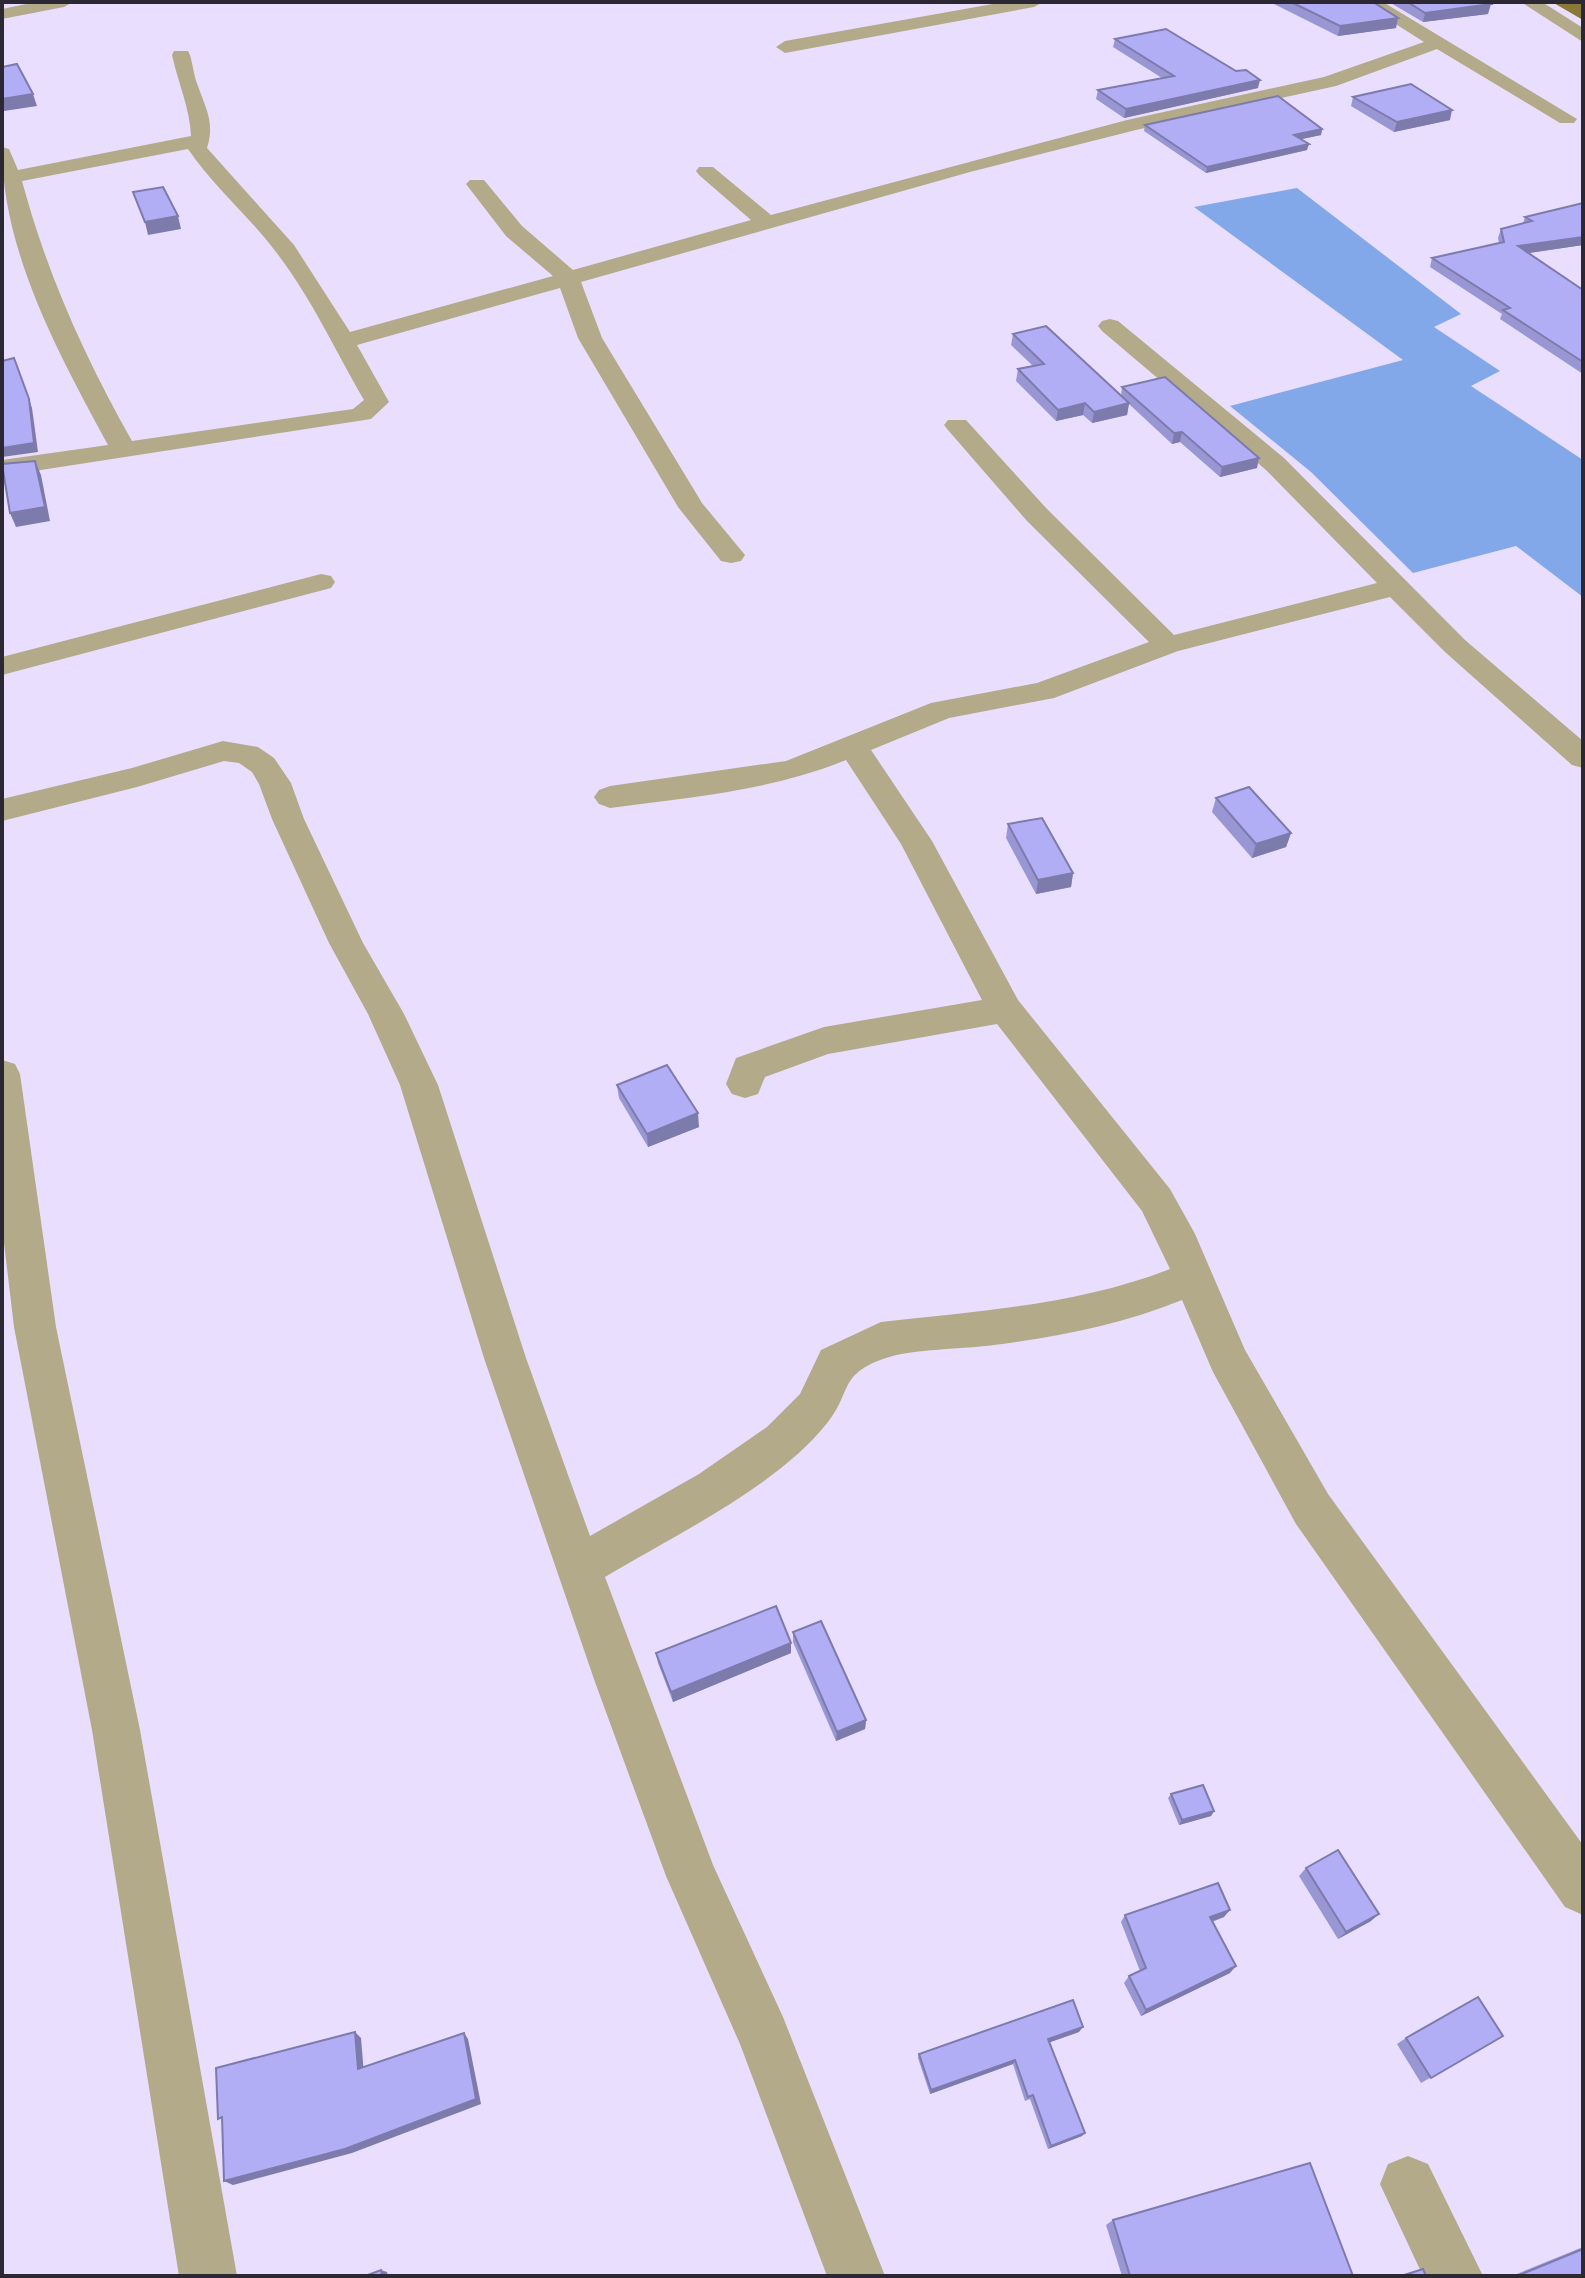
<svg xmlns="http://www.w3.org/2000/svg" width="1585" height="2278" font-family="'PT Sans Narrow',sans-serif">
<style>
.water{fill:#83a8e9}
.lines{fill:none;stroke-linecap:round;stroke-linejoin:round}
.minor{fill:#b3aa89;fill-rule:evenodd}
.major{fill:#897837;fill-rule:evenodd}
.wall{fill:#9996d4}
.shaded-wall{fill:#7d7aac}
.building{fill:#b2aef6;stroke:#7d7aac;stroke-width:2}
</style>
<rect width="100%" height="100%" fill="#e9defe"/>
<path class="water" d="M1297,188L1461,314L1434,327L1500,371L1471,386L1583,460V597L1516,546L1413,573L1311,472L1230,406L1403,360L1194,207Z"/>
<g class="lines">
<g class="minor">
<path d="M36,2H73L64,7L2,19V9Z"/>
<path d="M1004,2H1043L1034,7L785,53L776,47L785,41Z"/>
<path d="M1361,2H1383L1577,119L1574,123H1560L1437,49L1336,86L1136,130L970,172L581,282L602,338L702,503L745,555L741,561L731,563L721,561L678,507L578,338L560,288L357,345L389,402L371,419L2,476V460L108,445C59,354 2,252 2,147L9,149L18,170L191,136C190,108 178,83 172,55L174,51H188L190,55C193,65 194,77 198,86C206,109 215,123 207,148L294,245L350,332L553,276L506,236L466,184L470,180H484L522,226L573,270L751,220L699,175L696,171L699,167H713L771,215L1127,120L1324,77L1424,42ZM188,149C214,187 249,216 276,252C312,299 335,350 364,400L353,409L132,441C85,358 47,274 22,181Z"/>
<path d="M1521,2H1542L1583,28V42Z"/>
<path d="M1110,319L1118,321L1284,458L1465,640L1583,741V768L1572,765L1445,652L1390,597L1178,651L1054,698L949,718L871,750L932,841L1018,1000L1170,1189L1195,1234L1245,1350L1328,1494L1583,1845V1915L1565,1907L1296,1524L1213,1372L1182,1300C1123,1324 1058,1337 994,1345C965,1349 911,1349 886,1358C838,1374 852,1392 828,1422C778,1486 675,1535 605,1577L713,1865L783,2017L885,2276H827L740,2044L666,1876L595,1682L484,1358L400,1085L368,1014L329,943L272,819L259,784L252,772L239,763L224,761L137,787L2,821V799L132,768L223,741L258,747L274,758L291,783L304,819L363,943L404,1014L438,1085L526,1358L590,1536L699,1474L767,1427L800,1394L821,1350L881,1322C978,1311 1078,1305 1170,1269L1142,1211L997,1024L828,1054L765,1077L758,1094L745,1098L732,1094L726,1084L736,1058L824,1027L982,1000L901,844L846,760C770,791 691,797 610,808L599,804L594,797L599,790L610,786L786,761L931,703L1037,683L1149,642L1027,521L948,430L944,425L948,420H966L1047,509L1174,635L1377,583L1266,470L1102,331L1098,326L1102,321Z"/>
<path d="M321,574L331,576L335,582L331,588L2,675V657Z"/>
<path d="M2,1060L15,1064L20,1074L56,1327L140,1730L237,2276H179L92,1730L14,1327L2,1226Z"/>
<path d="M1408,2156L1428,2164L1483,2276H1423L1380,2184L1388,2164Z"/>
</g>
<path class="major" d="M1552,2H1577L1583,5V20Z"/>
</g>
<g class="wall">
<path d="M1270,2H1373L1396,28L1338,36Z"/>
<path d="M1389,2H1488V14L1423,22Z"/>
<path d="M1115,39L1236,71L1258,88L1124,118L1096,99L1098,90L1162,78L1113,47Z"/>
<path d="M1353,97L1450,120L1394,132L1351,106Z"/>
<path d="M1145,125L1322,129L1321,135L1301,139L1307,150L1206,173L1144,131Z"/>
<path d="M1525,217L1583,245L1528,253L1583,290V374L1500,319L1502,314L1430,267L1432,258L1499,243L1498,238L1501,229L1523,223Z"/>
<path d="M1013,334L1121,396L1122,387L1257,468L1220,477L1180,442L1172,444L1129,404L1127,415L1092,423L1083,415L1056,421L1016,381L1018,369L1033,366L1011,345Z"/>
<path d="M1216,798L1291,833L1286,847L1252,858L1212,812Z"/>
<path d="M1008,824L1073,873L1071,887L1036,894L1006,838Z"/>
<path d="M617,1085L699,1127L648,1147L619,1098Z"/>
<path d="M793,1632L866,1720L865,1729L836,1741L793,1642Z"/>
<path d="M656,1653H791L673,1702L658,1663Z"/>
<path d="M1171,1794L1214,1811L1211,1816L1179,1825L1168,1798Z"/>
<path d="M1306,1868L1371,1921L1338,1939L1299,1876Z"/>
<path d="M1125,1915L1224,1917L1212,1922L1230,1973L1141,2016L1124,1983L1129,1976L1140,1971L1121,1922Z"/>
<path d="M1079,2032L1050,2042L1082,2136L1048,2149L1030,2099L1025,2101L1013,2064L930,2094L918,2058L919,2054Z"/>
<path d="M1503,2036L1421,2083L1397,2044L1406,2038Z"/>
<path d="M1113,2220L1353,2276H1122L1106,2225Z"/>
<path d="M1583,2247V2276H1512Z"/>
</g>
<g class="shaded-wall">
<path d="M1491,4L1488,14L1423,22L1425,13Z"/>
<path d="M1398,18L1396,28L1338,36L1340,26Z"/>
<path d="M1260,80L1258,88L1124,118L1126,109Z"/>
<path d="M33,94L37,106L4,111L2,104V99Z"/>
<path d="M1452,110L1450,120L1394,132L1397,122Z"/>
<path d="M1322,129L1321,135L1293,141L1294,135Z"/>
<path d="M1309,144L1307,150L1206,173L1207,167Z"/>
<path d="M178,216L181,229L148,235L145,222Z"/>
<path d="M1583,237V245L1515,255L1518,246Z"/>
<path d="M29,399L32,408L38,452L2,457V448Z"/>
<path d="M1085,403L1083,415L1056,421L1058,410Z"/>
<path d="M1129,403L1127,415L1092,423L1094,412Z"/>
<path d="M1182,432L1180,442L1172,444L1174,433Z"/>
<path d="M1259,458L1257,468L1220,477L1222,467Z"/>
<path d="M35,461L41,475L50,521L16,527L10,513Z"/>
<path d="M1291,833L1286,847L1252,858L1256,844Z"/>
<path d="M1073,873L1071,887L1036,894L1038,880Z"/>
<path d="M698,1113L699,1127L648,1147L647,1134Z"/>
<path d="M791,1643V1653L673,1702L671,1692Z"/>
<path d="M866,1720L865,1729L836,1741L837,1732Z"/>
<path d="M1214,1811L1211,1816L1179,1825L1182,1820Z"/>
<path d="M1230,1910L1224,1917L1204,1924L1210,1917Z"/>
<path d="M1379,1914L1371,1921L1338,1939L1346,1932Z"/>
<path d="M1236,1966L1230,1973L1141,2016L1146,2010Z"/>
<path d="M1083,2027L1079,2032L1045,2044L1048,2039Z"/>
<path d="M355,2032L361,2038L364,2075L358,2069Z"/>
<path d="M464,2033L468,2039L481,2104L352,2153L233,2185L224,2181Z"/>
<path d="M1015,2060L1013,2064L930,2094L931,2090Z"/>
<path d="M1085,2133L1082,2136L1048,2149L1051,2146Z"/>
<path d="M381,2270L387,2272L388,2276H382Z"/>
</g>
<g class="building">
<path d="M1291,2H1373L1398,18L1340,26Z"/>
<path d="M1408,2H1488L1491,4L1425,13Z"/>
<path d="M1166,29L1236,71L1246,70L1260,80L1126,109L1098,90L1174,76L1115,39Z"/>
<path d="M17,64L33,94L2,99V67Z"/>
<path d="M1411,84L1452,110L1397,122L1353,97Z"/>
<path d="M1278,96L1322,129L1294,135L1309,144L1207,167L1145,125Z"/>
<path d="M163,187L178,216L145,222L133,192Z"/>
<path d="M1583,203V237L1518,246L1583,290V362L1503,310L1510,308L1432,258L1504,242L1501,229L1532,221L1525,217Z"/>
<path d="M1046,326L1129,403L1094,412L1085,403L1058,410L1018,369L1044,364L1013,334Z"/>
<path d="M14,358L29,399L34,443L2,448V361Z"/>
<path d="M1165,377L1259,458L1222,467L1182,432L1174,433L1122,387Z"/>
<path d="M35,461L45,507L10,513L2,464Z"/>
<path d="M1249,787L1291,833L1256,844L1216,798Z"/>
<path d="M1042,818L1073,873L1038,880L1008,824Z"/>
<path d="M667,1065L698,1113L647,1134L617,1085Z"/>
<path d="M776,1606L791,1643L671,1692L656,1653Z"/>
<path d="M821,1621L866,1720L837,1732L793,1632Z"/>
<path d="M1203,1785L1214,1811L1182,1820L1171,1794Z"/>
<path d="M1338,1850L1379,1914L1346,1932L1306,1868Z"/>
<path d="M1218,1883L1230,1910L1210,1917L1236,1966L1146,2010L1129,1976L1146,1968L1125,1915Z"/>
<path d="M1478,1997L1503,2036L1431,2078L1406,2038Z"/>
<path d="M1073,2000L1083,2027L1048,2039L1085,2133L1051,2146L1033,2095L1028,2097L1015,2060L931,2090L919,2054Z"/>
<path d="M355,2032L358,2069L464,2033L476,2099L345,2149L224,2181L222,2117L218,2119L216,2068Z"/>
<path d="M1310,2163L1353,2276H1130L1113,2220Z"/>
<path d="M1583,2249V2276H1517Z"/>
<path d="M1423,2269L1426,2276H1401Z"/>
<path d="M381,2270L382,2276H365Z"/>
</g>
<rect width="1585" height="2278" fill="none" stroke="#2b2733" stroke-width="8"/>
</svg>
